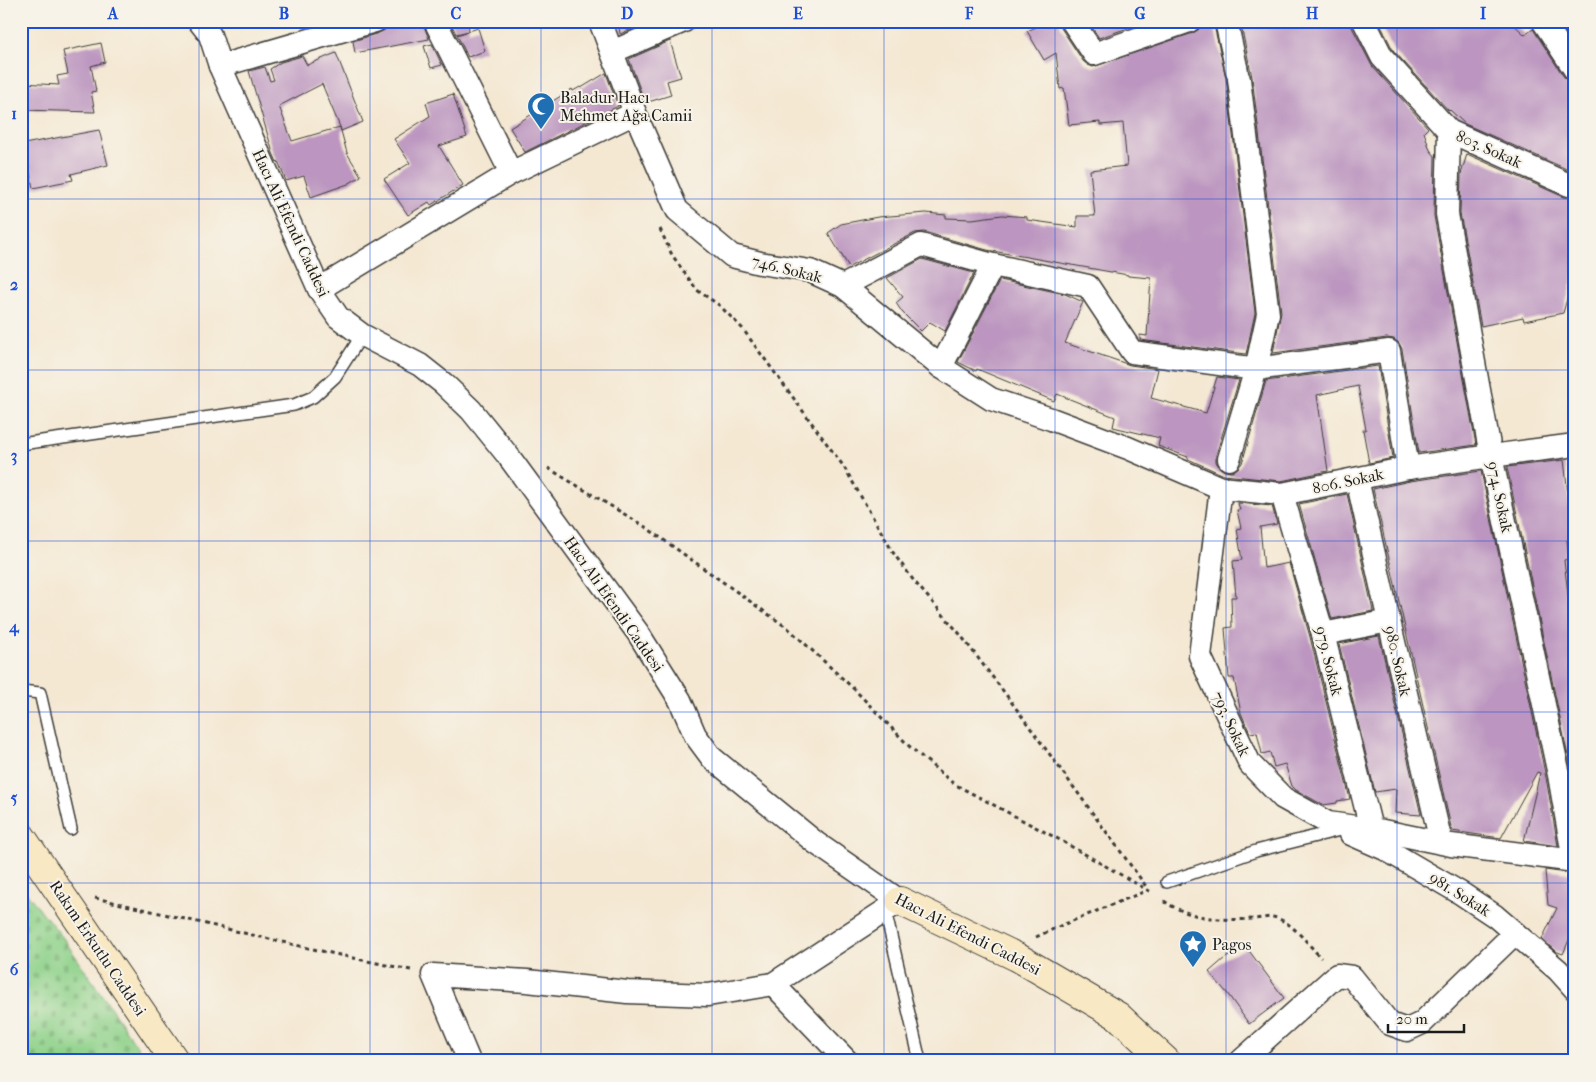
<svg xmlns="http://www.w3.org/2000/svg" width="1596" height="1082" font-family="'IM FELL French Canon',serif">
<style>
.cemetery{fill:url(#cemetery-stones);stroke:#547652}
.building{fill:#bc96c0;fill-rule:evenodd}
.lines{fill:none;stroke-linecap:round;stroke-linejoin:round}
.lane-casing{stroke:#3c3b37;stroke-width:14}
.street-casing{stroke:#3c3b37;stroke-width:25}
.secondary-casing{stroke:#3c3b37;stroke-width:30}
.path{stroke:#3c3b37;stroke-width:3;stroke-dasharray:4 4;stroke-linecap:butt}
.lane{stroke:#fff;stroke-width:11}
.street{stroke:#fff;stroke-width:22}
.secondary{stroke:#f8e8c3;stroke-width:28}
.grid{fill:none;stroke:#1d4ed8;stroke-width:1;stroke-opacity:0.55}
.labels{text-anchor:middle;dominant-baseline:central;stroke-width:4;stroke-linejoin:round;paint-order:stroke}
.poi-label{font-size:16px;fill:#1c1c1c;stroke:#f7f3e8;text-anchor:start}
.street-label{font-size:16px;fill:#1c1c1c;stroke:#f7f3e8}
.neatline{fill:none;stroke:#1d4ed8;stroke-width:2}
.grid-label{font-size:16px;text-anchor:middle;font-weight:bold;fill:#1d4ed8}
</style>
<defs>
<pattern id="cemetery-stones" width="16" height="16" patternUnits="userSpaceOnUse" patternTransform="scale(1.25)"><rect width="16" height="16" fill="#8dd189"/><path d="M2 7V4a2 2 0 0 1 4 0v3zM10 15v-3a2 2 0 0 1 4 0v3z" fill="#79b376"/></pattern>
</defs>
<rect width="100%" height="100%" fill="#f7f3e8"/>
<filter id="ink" filterUnits="userSpaceOnUse"><feTurbulence type="fractalNoise" baseFrequency=".02" numOctaves="2"/><feDisplacementMap in="SourceGraphic" scale="10" xChannelSelector="R" yChannelSelector="G"/><feConvolveMatrix kernelMatrix="1 2 1 2 8 2 1 2 1" color-interpolation-filters="sRGB"/></filter>
<filter id="wash" filterUnits="userSpaceOnUse"><feTurbulence type="fractalNoise" baseFrequency=".0096" numOctaves="4" result="noise"/><feDisplacementMap in="SourceGraphic" scale="20" xChannelSelector="R" yChannelSelector="G"/><feGaussianBlur stdDeviation="1.12" result="paint"/><feColorMatrix in="noise" values="0 0 0 0 0 0 0 0 0 0 0 0 0 0 0 0 0 1.4 0 .05"/><feComposite in="paint" operator="in"/></filter>
<g filter="url(#wash)">
<rect width="100%" height="100%" fill="#f4e8d3"/>
<path class="cemetery" d="M21,886L63,938L147,1061H21Z"/>
<g id="blocks">
<g class="building">
<path d="M388,21H422L429,39L355,53L353,41L379,33L385,30Z"/>
<path d="M450,21H468L469,31L456,34Z"/>
<path d="M618,21H650L620,34Z"/>
<path d="M1051,21H1059L1061,28L1083,61L1088,65L1093,67L1193,33L1199,29L1202,21H1213L1226,78L1255,313L1246,354L1140,340V335L1147,336L1151,278L1128,276V275L987,250L924,232L915,233L849,267L828,233L841,224L878,217L926,213L946,215V218L972,219L1002,215L1027,217V220L1077,227V216H1095L1090,170L1127,166L1123,123L1100,125V122L1069,125L1064,88L1060,89L1056,53L1044,60L1027,31Z"/>
<path d="M1088,21H1148L1099,38Z"/>
<path d="M1240,21H1351L1352,27L1372,66L1428,128L1424,132L1430,150L1435,156L1434,216L1476,445L1419,453L1402,349L1399,343L1394,339L1387,338L1273,353L1281,312L1252,77Z"/>
<path d="M1390,21H1510L1525,35L1533,29L1564,77L1569,81L1575,83V171H1571L1465,124L1450,110L1449,111L1393,50L1381,26Z"/>
<path d="M1560,21H1575V46L1559,22Z"/>
<path d="M478,28L485,51L468,57L457,35Z"/>
<path d="M670,41L681,77L667,81L671,95L645,103L629,59Z"/>
<path d="M101,43L105,62L91,66L96,91L91,92L95,112L21,110V83L59,85L57,76L68,74L63,51Z"/>
<path d="M432,44L442,65L431,68L424,46Z"/>
<path d="M336,53L363,122L341,131L340,127L347,153L361,176L348,184L311,197L304,176L286,181L278,161L277,162L273,153L249,71L265,67L270,81L274,80L270,69L281,62L302,56L307,65ZM322,84L340,127L292,141L279,106Z"/>
<path d="M606,73L618,106L525,152L510,128L572,89L573,91L580,87L581,88Z"/>
<path d="M453,94L467,137L439,146L463,185L431,205L429,202L408,215L384,179L410,163L394,139L430,116L426,103Z"/>
<path d="M99,130L108,165L71,174L73,180L33,188L24,144Z"/>
<path d="M1467,154L1564,197H1575V271L1563,313L1524,321L1523,317L1481,326L1460,213L1461,174Z"/>
<path d="M922,259L974,273L945,331L930,322L921,331L902,312L896,303L903,297L887,278Z"/>
<path d="M1000,280L1065,294L1083,302L1065,343L1130,365L1158,369L1151,398L1206,413L1217,377L1239,380L1216,455V462L1220,468L1225,471L1232,472L1238,468L1242,463L1266,381L1378,366L1393,458L1369,463L1363,430H1366L1358,386L1317,395L1328,471L1281,481L1224,475L1188,459V457L1158,446L1160,438L1113,427L1115,417L1057,394L1054,401L977,369L976,371L958,362Z"/>
<path d="M1564,460L1570,511L1575,510V539L1567,540L1569,559L1564,560L1573,637L1575,636V789L1507,467Z"/>
<path d="M1481,471L1546,778L1558,846L1524,841L1540,773L1537,772L1501,838L1452,831L1373,489L1410,481Z"/>
<path d="M1347,494L1373,611L1332,619L1299,504Z"/>
<path d="M1238,503L1272,506L1277,524L1260,527L1264,568L1289,563L1310,637L1350,799L1337,801V803L1323,805L1296,790L1292,786L1285,764L1274,767L1270,752L1262,754L1257,732L1250,733L1241,713L1234,678H1229L1225,628L1232,627L1231,597H1236L1233,561L1242,560L1237,529L1241,528L1237,510H1240Z"/>
<path d="M1379,636L1421,815L1395,813L1396,789L1375,792L1339,644Z"/>
<path d="M1545,870L1575,874V926L1563,954L1555,951L1542,939L1557,908L1548,905Z"/>
<path d="M1247,948L1284,998L1249,1024L1227,993L1209,972L1225,958Z"/>
</g>
</g>
</g>
<g filter="url(#ink)">
<use href="#blocks" fill-opacity="0" stroke="#3c3b37" stroke-width="1"/>
<g class="lines">
<g class="lane-casing">
<g id="lane">
<path d="M21,444L294,405L313,397L335,377L362,335"/>
<path d="M21,691L40,693L71,829"/>
<path d="M1167,882L1256,851L1340,830"/>
<path d="M885,910L920,1061"/>
</g>
</g>
<g class="street-casing">
<g id="street">
<path d="M199,21L210,35L220,66L319,289L338,317L362,335L420,365L444,384L471,410L509,457L638,633L680,700L695,735L712,758L816,843L900,901L773,984L708,995L627,992L527,981L433,975L469,1061"/>
<path d="M435,21L511,173L635,113"/>
<path d="M600,21L635,113L677,210L732,256L760,263L810,271L843,286L941,367L991,399L1051,419L1128,448L1221,488L1282,494L1408,468L1491,456L1575,445"/>
<path d="M1072,21L1094,54L1189,21"/>
<path d="M1226,21L1237,71"/>
<path d="M1364,21L1382,57L1449,131L1569,185L1575,184"/>
<path d="M1543,21L1575,70"/>
<path d="M612,52L684,21"/>
<path d="M220,66L375,21"/>
<path d="M1449,131L1447,214L1491,456L1559,775L1574,861"/>
<path d="M843,286L921,245L993,265L1088,286L1132,352L1256,369L1389,351L1408,468"/>
<path d="M319,289L511,173"/>
<path d="M941,367L993,265"/>
<path d="M1229,459L1256,369L1268,314L1239,79"/>
<path d="M1357,479L1389,621L1441,842"/>
<path d="M1221,488L1200,656L1250,764L1283,798L1328,823L1383,831L1451,845L1575,861"/>
<path d="M1282,494L1323,634L1371,829"/>
<path d="M1323,634L1389,621"/>
<path d="M1351,834L1385,849L1462,894L1495,916L1558,970L1575,989"/>
<path d="M773,984L847,1061"/>
<path d="M1241,1061L1337,975L1352,977L1390,1024L1407,1030L1422,1023L1515,933"/>
</g>
</g>
<g class="secondary-casing">
<g id="secondary">
<path d="M21,836L175,1061"/>
<path d="M900,901L1017,957L1118,1016L1166,1061"/>
</g>
</g>
<g class="path">
<path d="M660,229L672,255L697,290L719,305L742,328L844,467L894,554L914,581L959,633L1007,696L1148,889"/>
<path d="M548,468L644,526L789,629L855,690L909,746L954,784L1060,840L1151,892"/>
<path d="M95,898C201,922 305,949 411,970"/>
<path d="M1164,901C1189,919 1224,921 1253,919C1259,919 1266,917 1272,917C1290,919 1309,945 1321,958"/>
<path d="M1036,937L1060,926L1148,890"/>
</g>
<use href="#lane" class="lane"/>
<use href="#street" class="street"/>
<use href="#secondary" class="secondary"/>
</g>
</g>
<path class="grid" d="M199,21V1061M370,21V1061M541,21V1061M712,21V1061M884,21V1061M1055,21V1061M1226,21V1061M1397,21V1061M21,199H1575M21,370H1575M21,541H1575M21,712H1575M21,883H1575"/>
<defs>
<g id="mosque-pin" transform="scale(1.4375)"><path d="M0 17L-7.5 6A9.5 9.5 0 1 1 7.5 6Z" fill="#1f6fb2" stroke="#f7f3e8"/><path d="M3.5-4.9A6 6 0 1 0 3.5 4.9A5 5 0 1 1 3.5-4.9Z" fill="#fff"/></g>
<g id="sight-pin" transform="scale(1.4375)"><path d="M0 17L-7.5 6A9.5 9.5 0 1 1 7.5 6Z" fill="#1f6fb2" stroke="#f7f3e8"/><path d="M0-6L1.8-2.2L6-1.7L2.9 1.2L3.7 5.4L0 3.3L-3.7 5.4L-2.9 1.2L-6-1.7L-1.8-2.2Z" fill="#fff"/></g>
</defs>
<g fill-rule="evenodd">
<use href="#mosque-pin" x="541" y="106"/>
<use href="#sight-pin" x="1193" y="944"/>
</g>
<g class="labels">
<g class="poi-label">
<text x="560" y="97">Baladur Hacı<tspan x="560" dy="18">Mehmet Ağa Camii</tspan></text>
<text x="1212" y="944">Pagos</text>
</g>
<g class="street-label">
<text transform="translate(1489 149) rotate(24)">803. Sokak</text>
<text transform="translate(291 223) rotate(65)">Hacı Ali Efendi Caddesi</text>
<text transform="translate(787 269) rotate(14)">746. Sokak</text>
<text transform="translate(1348 481) rotate(-12)">806. Sokak</text>
<text transform="translate(1500 497) rotate(78)">974. Sokak</text>
<text transform="translate(614 604) rotate(55)">Hacı Ali Efendi Caddesi</text>
<text transform="translate(1329 661) rotate(76)">979. Sokak</text>
<text transform="translate(1398 661) rotate(77)">980. Sokak</text>
<text transform="translate(1231 724) rotate(65)">793. Sokak</text>
<text transform="translate(1460 894) rotate(32)">981. Sokak</text>
<text transform="translate(968 934) rotate(27)">Hacı Ali Efendi Caddesi</text>
<text transform="translate(98 948) rotate(56)">Rakım Erkutlu Caddesi</text>
</g>
</g>
<rect width="1596" height="1082" fill="none" stroke="#f7f3e8" stroke-width="55"/>
<path d="M1388 1024v8h76v-8" fill="none" stroke="#1c1c1c" stroke-width="2.5"/>
<text x="1396" y="1024" font-size="15" fill="#1c1c1c" stroke="#f7f3e8" stroke-width="4" paint-order="stroke">20 m</text>
<rect x="28" y="28" width="1540" height="1026" class="neatline"/>
<g class="grid-label">
<text x="113" y="19">A</text>
<text x="284" y="19">B</text>
<text x="456" y="19">C</text>
<text x="627" y="19">D</text>
<text x="798" y="19">E</text>
<text x="969" y="19">F</text>
<text x="1140" y="19">G</text>
<text x="1312" y="19">H</text>
<text x="1483" y="19">I</text>
<text x="14" y="119">1</text>
<text x="14" y="290">2</text>
<text x="14" y="461">3</text>
<text x="14" y="632">4</text>
<text x="14" y="803">5</text>
<text x="14" y="975">6</text>
</g>
</svg>
